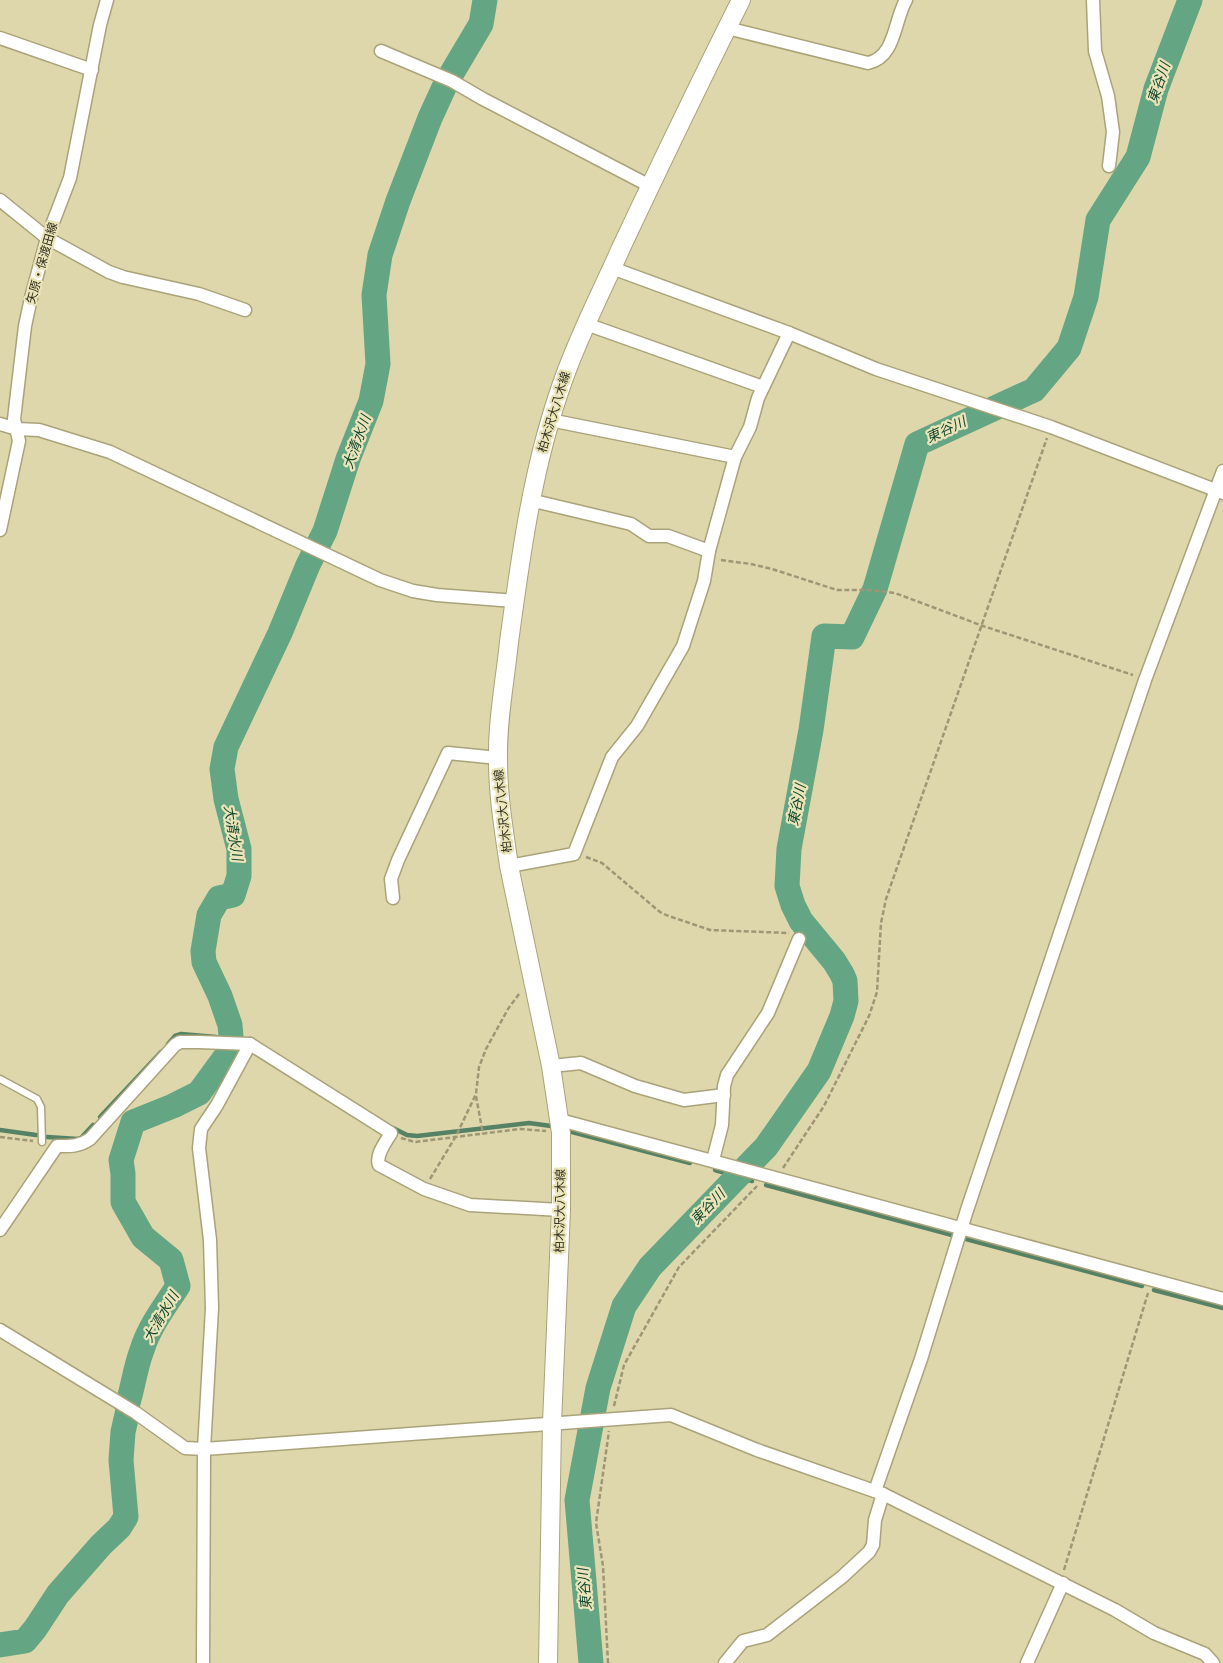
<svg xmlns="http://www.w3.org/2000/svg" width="1223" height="1663" font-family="'Nunito Sans','Noto Sans JP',sans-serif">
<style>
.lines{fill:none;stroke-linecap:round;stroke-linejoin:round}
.stream{stroke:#558265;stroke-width:4.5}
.river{stroke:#64a683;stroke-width:25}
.service-casing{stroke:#aaa37a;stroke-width:9}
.minor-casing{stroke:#aaa37a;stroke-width:15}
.secondary-casing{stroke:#aaa37a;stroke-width:20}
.path{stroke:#9d9776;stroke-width:2.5;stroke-dasharray:5 2.5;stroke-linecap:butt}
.service{stroke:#fff;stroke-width:6}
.minor{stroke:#fff;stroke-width:12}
.secondary{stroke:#fff;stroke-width:18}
.labels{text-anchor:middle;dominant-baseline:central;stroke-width:4.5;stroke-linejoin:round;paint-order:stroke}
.street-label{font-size:12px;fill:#312f1e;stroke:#ebe4b9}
.water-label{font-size:14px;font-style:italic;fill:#12472f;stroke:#ebe4b9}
</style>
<rect width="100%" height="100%" fill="#ded7ac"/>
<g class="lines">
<g class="stream">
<path d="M168,1044L175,1036L181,1034L216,1037"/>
<path d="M100,1117L161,1052"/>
<path d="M393,1128L407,1135L417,1136L529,1123L551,1126"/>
<path d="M0,1130L36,1135"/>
<path d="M572,1132L690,1163"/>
<path d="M47,1137L78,1139L81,1138L93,1125"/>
<path d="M715,1170L752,1181"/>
<path d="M766,1185L952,1235"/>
<path d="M966,1239L1142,1286"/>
<path d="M1154,1290L1223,1308"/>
</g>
<g class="river">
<path d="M0,1645L25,1641L35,1629L58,1594L101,1545L119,1528L126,1517L121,1460L123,1432L128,1410L127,1406C133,1388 135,1368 142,1350C149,1327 165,1306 178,1286L171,1260L143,1237L123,1202V1174L121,1160L133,1122L173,1106L199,1093L232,1048L230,1025L220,996L204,962L203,951L209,915L219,898L233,895L239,876V849L226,799L222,769L226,747L280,633L308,565L325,531L348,459L371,401L378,364L374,295L380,255L398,201L430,118L446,83L481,24L485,0"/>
<path d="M591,1663L577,1500L598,1388L624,1306L650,1267L766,1147L819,1071L842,1016L846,1001L845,981L842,974L834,961L801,921L793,905L787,886L789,849L811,730L824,636L852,637L875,589L917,444L1034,390L1069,348L1086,297L1098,220L1138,157L1156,89L1190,0"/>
</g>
<g class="service-casing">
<path id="service" d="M0,1079L37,1099L41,1107L42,1142"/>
</g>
<g class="minor-casing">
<g id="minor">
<path d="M1093,0L1095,51L1108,96L1113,132L1109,166"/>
<path d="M727,28L868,63C896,57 894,20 906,0"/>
<path d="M0,38L92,70"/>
<path d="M381,51L452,81L483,99L650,186"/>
<path d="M0,200L47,238L109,272L123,277L199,294L245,310"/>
<path d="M612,268L789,333L876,369L1051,427L1223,493"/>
<path d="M586,324L763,387"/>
<path d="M550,420L735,457"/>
<path d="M0,424L17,429L39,430L110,452L380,580L413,591L437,595L515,601"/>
<path d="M530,500L631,524L649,536H668L709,551"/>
<path d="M0,530L19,441L14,419L25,326L31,298L47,238L70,178L100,25L107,0"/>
<path d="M509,866L574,854L612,757L637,726L683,646L704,581L709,551L735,457L750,427L758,398L789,333"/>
<path d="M393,898L391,879L398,860L448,753L498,758"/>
<path d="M551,1066L581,1063L635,1086L684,1100L724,1095"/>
<path d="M560,1120L1223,1299"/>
<path d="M713,1160L722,1125L724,1086L727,1075L768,1013L799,939"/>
<path d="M0,1230L57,1146C70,1146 78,1147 90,1139L175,1045L180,1042H199L250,1044L391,1133C386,1142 375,1155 379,1165L424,1189L470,1205L561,1210"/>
<path d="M0,1330L136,1413L185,1448L204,1449L671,1415L757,1450L883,1494L1115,1610L1154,1633L1205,1654L1213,1663"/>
<path d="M875,1491L921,1359L967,1210L1145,680L1223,471"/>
<path d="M203,1663L204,1449L212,1308L210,1240L199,1148L201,1129L217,1105L250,1044"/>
<path d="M725,1663L743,1641L767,1635L842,1577L869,1552L873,1545L875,1520L883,1494"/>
<path d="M1027,1663L1063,1583"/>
</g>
</g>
<g class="secondary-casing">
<path id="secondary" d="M548,1663L552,1423L561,1210V1133L551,1066L509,866C504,831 498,796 498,761C497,722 505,681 509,642C521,553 533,463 564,378C580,333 602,291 621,248C660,165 700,82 741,0"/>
</g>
<g class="path">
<path d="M721,560L751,564L772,569L837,590H869L895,593L983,626L1133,675"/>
<path d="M586,857L602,863L660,912L666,915L710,930L789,933"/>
<path d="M476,1096L483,1134"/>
<path d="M0,1137L33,1141"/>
<path d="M401,1138L415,1142L520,1129L546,1131"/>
<path d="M783,1168L824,1106L869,1016L877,992L881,923L886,899L1047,438"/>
<path d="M430,1179L456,1136L476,1094L479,1067L486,1049L508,1009L519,994"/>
<path d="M614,1406L624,1365L679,1267L757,1186"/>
<path d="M1064,1570L1148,1293"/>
<path d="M608,1663L603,1566L596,1523L609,1431"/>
</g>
<use href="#service" class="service"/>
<use href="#minor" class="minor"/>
<use href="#secondary" class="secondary"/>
</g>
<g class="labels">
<g class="street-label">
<text transform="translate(42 263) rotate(-74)">矢原・保渡田線</text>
<text transform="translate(554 412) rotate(-73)">柏木沢大八木線</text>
<text transform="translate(503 811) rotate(-96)">柏木沢大八木線</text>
<text transform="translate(560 1211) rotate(-89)">柏木沢大八木線</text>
</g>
<g class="water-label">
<text transform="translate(1159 83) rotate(-71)">東谷川</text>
<text transform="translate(946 430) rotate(-25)">東谷川</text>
<text transform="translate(357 442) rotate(-70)">大清水川</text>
<text transform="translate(797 805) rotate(-79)">東谷川</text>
<text transform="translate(233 833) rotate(81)">大清水川</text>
<text transform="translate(708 1207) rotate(-46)">東谷川</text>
<text transform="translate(161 1317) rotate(-60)">大清水川</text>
<text transform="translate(585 1589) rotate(-95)">東谷川</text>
</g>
</g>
</svg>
